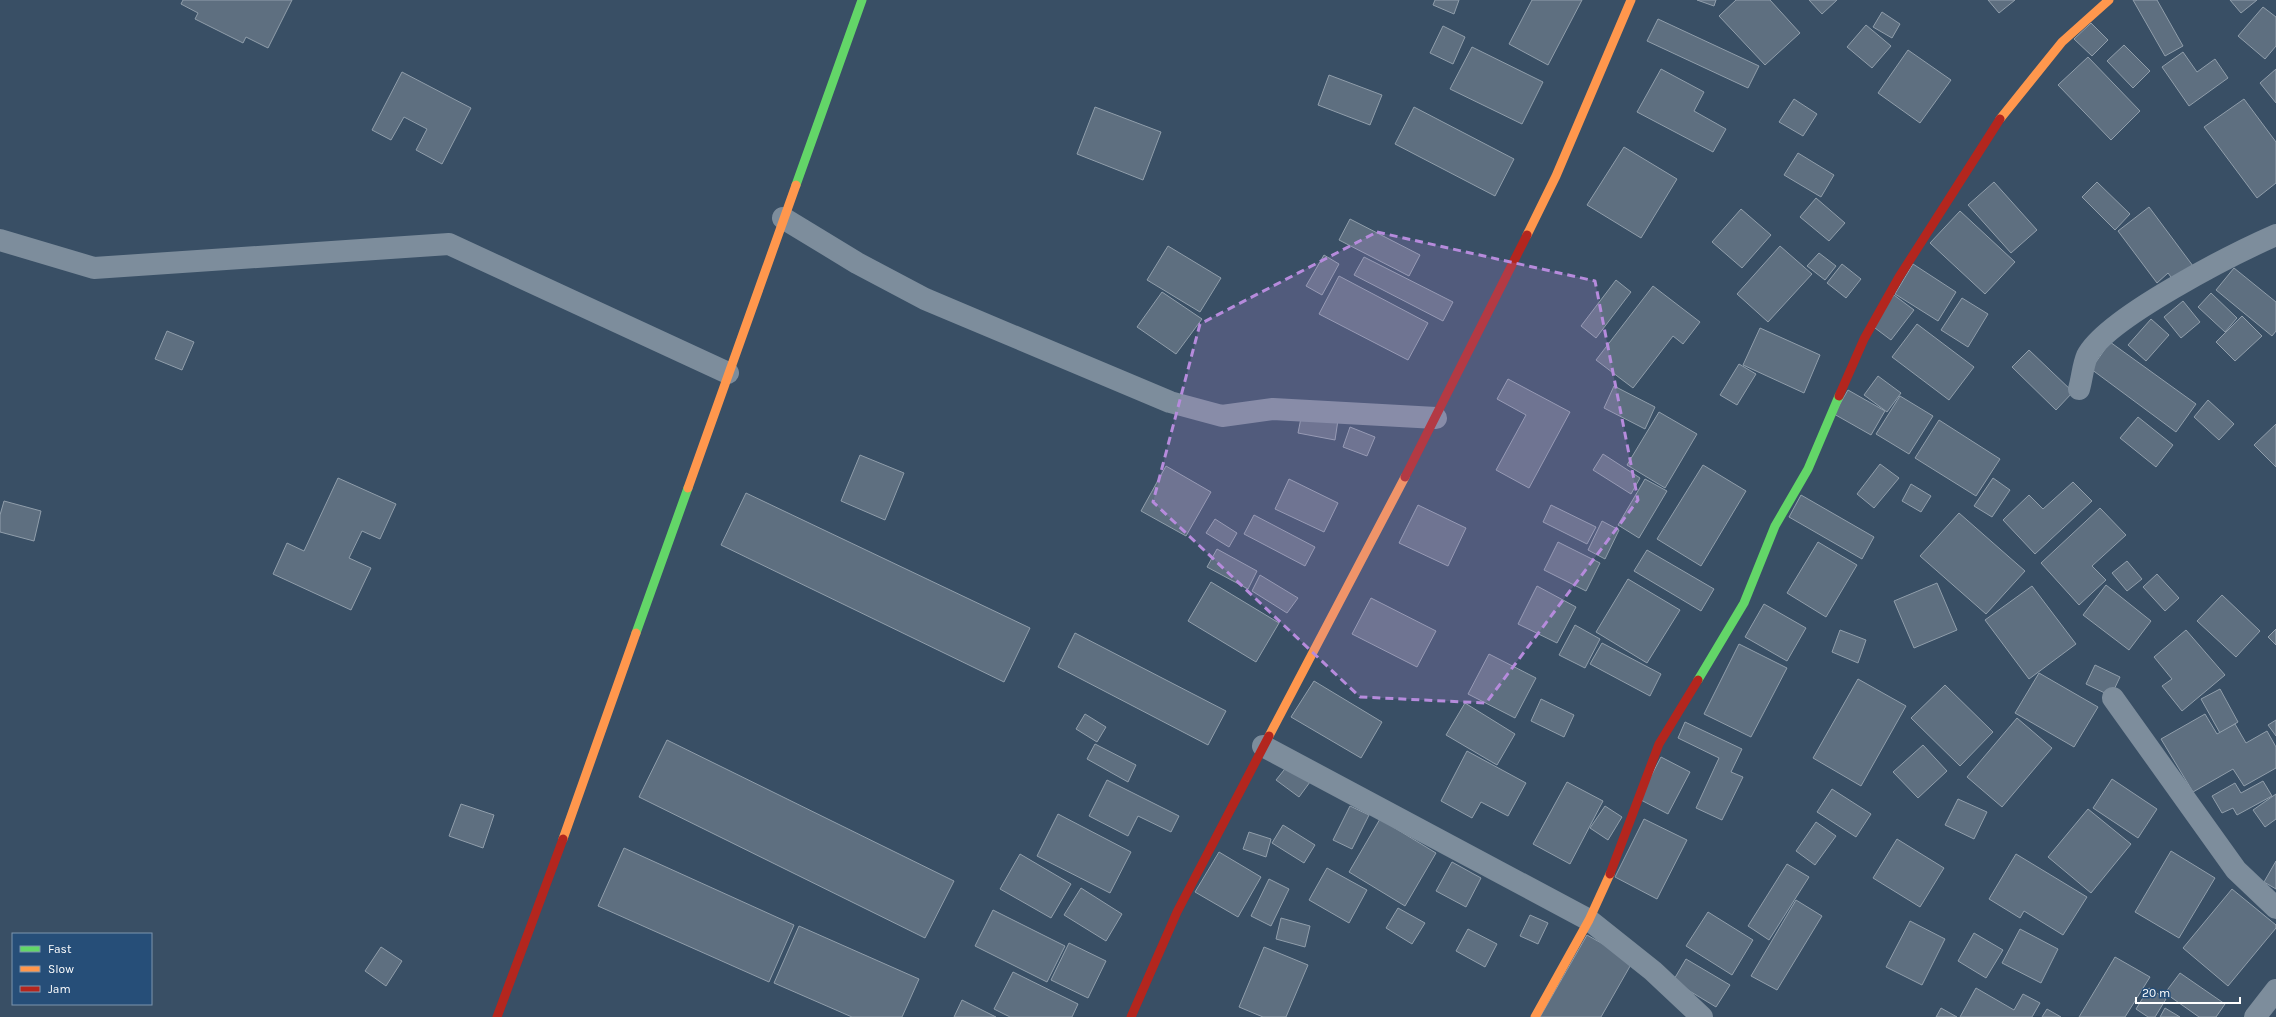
<svg xmlns="http://www.w3.org/2000/svg" width="2276" height="1017" font-family="Karla,sans-serif">
<style>
.building{fill:#5e6f80;stroke:#909eab}
.lines{fill:none;stroke-linecap:round;stroke-linejoin:round}
.street{stroke:#7d8d9c;stroke-width:22}
.fast{stroke:#63d668;stroke-width:9}
.slow{stroke:#ff974d;stroke-width:9}
.jam{stroke:#b3261e;stroke-width:9}
.marked{fill:#b68bdc;fill-opacity:0.2;stroke:#b68bdc;stroke-width:3;stroke-dasharray:8 5;stroke-linejoin:round}
</style>
<rect width="100%" height="100%" fill="#394f65"/>
<g class="building">
<path d="M183,0H292L268,48L246,37L243,43L195,19L198,13L181,4Z"/>
<path d="M1435,0H1459L1454,14L1433,5Z"/>
<path d="M1532,0H1582L1548,65L1509,44Z"/>
<path d="M1697,0H1716L1714,6Z"/>
<path d="M1736,0H1770L1800,33L1765,65L1719,16Z"/>
<path d="M1809,0H1837L1822,14Z"/>
<path d="M1988,0H2015L1999,13Z"/>
<path d="M2133,0H2157L2183,46L2165,56Z"/>
<path d="M2230,0H2257L2241,13Z"/>
<path d="M2263,7L2276,17V46L2265,59L2238,36Z"/>
<path d="M1882,12L1900,24L1892,38L1873,27Z"/>
<path d="M1658,19L1759,66L1748,88L1647,41Z"/>
<path d="M2091,23L2108,40L2092,56L2074,39Z"/>
<path d="M1866,25L1891,46L1872,68L1847,47Z"/>
<path d="M1443,26L1465,37L1453,64L1430,53Z"/>
<path d="M2124,45L2150,71L2133,88L2107,61Z"/>
<path d="M1472,47L1543,82L1522,124L1450,89Z"/>
<path d="M1908,50L1951,80L1920,123L1878,93Z"/>
<path d="M2183,52L2197,72L2215,59L2228,78L2189,106L2162,67Z"/>
<path d="M2088,57L2140,111L2111,140L2058,85Z"/>
<path d="M1661,69L1704,92L1694,111L1726,129L1713,152L1637,112Z"/>
<path d="M2276,69V103L2260,83Z"/>
<path d="M402,72L471,108L442,164L416,150L427,129L404,117L391,140L372,130Z"/>
<path d="M1329,75L1382,95L1370,125L1318,105Z"/>
<path d="M1794,99L1817,114L1803,136L1779,122Z"/>
<path d="M2244,99L2276,142V183L2257,198L2204,127Z"/>
<path d="M1095,107L1161,132L1143,180L1077,154Z"/>
<path d="M1414,107L1514,159L1495,196L1395,144Z"/>
<path d="M1624,147L1677,179L1641,238L1587,205Z"/>
<path d="M1798,153L1834,175L1821,197L1784,175Z"/>
<path d="M1994,182L2037,230L2011,253L1968,205Z"/>
<path d="M2097,182L2130,214L2115,230L2082,197Z"/>
<path d="M1816,198L1845,223L1829,241L1800,217Z"/>
<path d="M2149,207L2193,266L2174,281L2168,273L2157,283L2118,231Z"/>
<path d="M1741,209L1771,235L1742,268L1712,242Z"/>
<path d="M1960,211L2015,262L1985,294L1930,243Z"/>
<path d="M1350,219L1420,255L1409,276L1339,240Z"/>
<path d="M1168,246L1221,278L1200,312L1147,280Z"/>
<path d="M1780,246L1812,274L1768,322L1737,294Z"/>
<path d="M1819,253L1836,266L1825,280L1807,266Z"/>
<path d="M1324,255L1339,264L1322,295L1306,286Z"/>
<path d="M1364,257L1453,302L1443,321L1354,275Z"/>
<path d="M1842,264L1861,279L1846,298L1827,283Z"/>
<path d="M1913,264L1956,292L1938,321L1895,294Z"/>
<path d="M2234,268L2276,302V331L2272,336L2216,290Z"/>
<path d="M1339,276L1428,323L1408,360L1319,314Z"/>
<path d="M1616,280L1631,292L1596,338L1581,326Z"/>
<path d="M1653,286L1700,322L1683,344L1673,336L1633,388L1596,360Z"/>
<path d="M1162,292L1202,319L1176,354L1137,327Z"/>
<path d="M2211,293L2237,318L2225,332L2198,307Z"/>
<path d="M1894,295L1914,310L1891,340L1871,325Z"/>
<path d="M1962,298L1988,314L1968,347L1941,330Z"/>
<path d="M2183,301L2200,322L2181,338L2164,317Z"/>
<path d="M2242,316L2262,336L2235,361L2216,342Z"/>
<path d="M2151,319L2169,335L2146,361L2128,345Z"/>
<path d="M1917,324L1974,367L1949,400L1892,357Z"/>
<path d="M1760,328L1820,355L1804,393L1743,365Z"/>
<path d="M167,331L194,342L182,370L155,359Z"/>
<path d="M2110,342L2196,404L2176,432L2091,369Z"/>
<path d="M2029,350L2073,392L2056,410L2012,367Z"/>
<path d="M1739,364L1756,374L1737,405L1720,395Z"/>
<path d="M1878,376L1901,393L1887,412L1864,395Z"/>
<path d="M1508,379L1570,412L1529,488L1496,470L1526,415L1497,399Z"/>
<path d="M1614,386L1655,407L1645,429L1604,408Z"/>
<path d="M1848,390L1885,411L1871,435L1834,414Z"/>
<path d="M1900,396L1933,416L1909,454L1876,434Z"/>
<path d="M2208,400L2234,424L2219,440L2194,417Z"/>
<path d="M1659,412L1697,434L1665,488L1627,465Z"/>
<path d="M1302,413L1338,420L1335,440L1298,433Z"/>
<path d="M2138,417L2173,445L2156,467L2120,438Z"/>
<path d="M1939,420L2000,459L1976,496L1915,458Z"/>
<path d="M2276,424V467L2254,445Z"/>
<path d="M1350,427L1375,437L1367,456L1343,447Z"/>
<path d="M1603,454L1640,478L1631,494L1593,470Z"/>
<path d="M860,455L904,473L885,520L841,501Z"/>
<path d="M1880,464L1899,478L1874,508L1857,494Z"/>
<path d="M1703,465L1746,491L1701,566L1657,539Z"/>
<path d="M1166,466L1211,492L1186,536L1141,511Z"/>
<path d="M338,478L396,504L380,539L362,531L349,558L371,568L351,610L273,574L287,543L304,551Z"/>
<path d="M1993,478L2010,490L1992,517L1974,506Z"/>
<path d="M1289,479L1338,503L1324,532L1275,509Z"/>
<path d="M1645,479L1667,491L1639,538L1618,525Z"/>
<path d="M2073,482L2092,501L2035,554L2003,520L2029,495L2043,509Z"/>
<path d="M1911,484L1931,496L1921,512L1902,501Z"/>
<path d="M746,493L1030,628L1004,682L721,545Z"/>
<path d="M1801,495L1874,537L1862,559L1789,517Z"/>
<path d="M4,501L41,511L34,541L0,532V515Z"/>
<path d="M1418,505L1466,528L1448,566L1399,543Z"/>
<path d="M1551,505L1596,527L1587,544L1543,522Z"/>
<path d="M2100,508L2126,535L2092,566L2106,580L2079,605L2041,563Z"/>
<path d="M1959,513L2025,571L1986,614L1920,556Z"/>
<path d="M1254,515L1315,547L1305,566L1244,534Z"/>
<path d="M1215,519L1237,533L1229,547L1206,533Z"/>
<path d="M1602,521L1619,530L1605,559L1588,550Z"/>
<path d="M1558,542L1600,563L1586,591L1544,570Z"/>
<path d="M1818,542L1857,565L1826,617L1787,593Z"/>
<path d="M1217,549L1257,571L1248,589L1207,567Z"/>
<path d="M1647,550L1714,589L1701,611L1634,571Z"/>
<path d="M2127,561L2142,579L2127,591L2112,573Z"/>
<path d="M2157,574L2179,598L2165,611L2143,587Z"/>
<path d="M1260,575L1298,598L1287,613L1252,591Z"/>
<path d="M1628,579L1680,610L1647,663L1596,632Z"/>
<path d="M1211,582L1279,623L1256,662L1188,621Z"/>
<path d="M1937,583L1957,630L1914,648L1894,601Z"/>
<path d="M2106,585L2151,621L2129,650L2083,615Z"/>
<path d="M1537,586L1576,607L1557,643L1518,624Z"/>
<path d="M2032,586L2076,644L2029,679L1985,620Z"/>
<path d="M2222,595L2260,631L2236,657L2197,621Z"/>
<path d="M1371,598L1436,631L1417,667L1352,634Z"/>
<path d="M1764,604L1806,628L1787,661L1745,637Z"/>
<path d="M1575,625L1600,639L1585,668L1559,655Z"/>
<path d="M2276,629V645L2268,637Z"/>
<path d="M1840,630L1866,640L1858,663L1832,652Z"/>
<path d="M2186,630L2225,675L2182,711L2162,686L2172,679L2154,657Z"/>
<path d="M1075,633L1226,711L1208,745L1058,667Z"/>
<path d="M1602,643L1661,674L1650,696L1590,664Z"/>
<path d="M1739,644L1787,668L1751,737L1704,714Z"/>
<path d="M1489,654L1536,678L1515,718L1468,694Z"/>
<path d="M2095,665L2120,677L2111,696L2086,684Z"/>
<path d="M2039,673L2098,707L2074,747L2015,713Z"/>
<path d="M1858,679L1906,706L1861,786L1813,758Z"/>
<path d="M1314,681L1382,722L1361,758L1291,717Z"/>
<path d="M1945,685L1993,732L1960,766L1911,718Z"/>
<path d="M2220,689L2238,722L2220,733L2201,699Z"/>
<path d="M1541,699L1574,715L1564,737L1531,721Z"/>
<path d="M1465,703L1515,734L1497,765L1446,735Z"/>
<path d="M1085,714L1106,727L1097,742L1076,729Z"/>
<path d="M2205,714L2217,734L2235,724L2246,743L2267,731L2276,747V768L2244,786L2233,769L2193,792L2161,739Z"/>
<path d="M2017,718L2052,748L2002,807L1967,777Z"/>
<path d="M2276,720V736L2268,725Z"/>
<path d="M1685,722L1742,749L1731,772L1743,777L1722,820L1696,808L1719,758L1678,738Z"/>
<path d="M667,740L954,881L925,938L639,797Z"/>
<path d="M1095,744L1136,765L1128,782L1087,759Z"/>
<path d="M1923,745L1947,771L1918,798L1893,772Z"/>
<path d="M1467,751L1526,783L1508,816L1481,802L1472,818L1441,801Z"/>
<path d="M1661,757L1690,772L1668,814L1639,799Z"/>
<path d="M1288,765L1310,782L1299,797L1276,780Z"/>
<path d="M2112,779L2157,809L2138,838L2093,808Z"/>
<path d="M1107,780L1179,816L1171,832L1138,816L1128,836L1089,816Z"/>
<path d="M2263,781L2272,796L2237,815L2233,808L2222,813L2212,796L2235,783L2241,793Z"/>
<path d="M1567,782L1603,801L1570,864L1533,844Z"/>
<path d="M1832,789L1871,814L1856,837L1817,812Z"/>
<path d="M2276,794V819L2265,827L2253,810Z"/>
<path d="M1958,799L1987,812L1974,839L1945,825Z"/>
<path d="M461,804L494,815L483,848L449,836Z"/>
<path d="M1350,806L1369,815L1352,849L1333,840Z"/>
<path d="M1605,806L1622,817L1608,840L1590,828Z"/>
<path d="M2088,809L2131,844L2091,893L2048,857Z"/>
<path d="M1058,814L1131,852L1110,893L1037,856Z"/>
<path d="M1380,819L1436,853L1405,906L1349,872Z"/>
<path d="M1644,819L1687,840L1657,899L1615,877Z"/>
<path d="M1816,822L1836,836L1815,865L1796,851Z"/>
<path d="M1283,825L1315,845L1304,863L1272,843Z"/>
<path d="M1249,832L1271,839L1266,857L1243,849Z"/>
<path d="M1897,839L1944,868L1920,907L1873,878Z"/>
<path d="M624,848L794,925L769,982L598,906Z"/>
<path d="M2171,851L2215,878L2179,938L2135,912Z"/>
<path d="M1219,852L1261,877L1238,917L1195,892Z"/>
<path d="M1020,854L1071,884L1051,918L1000,889Z"/>
<path d="M2016,854L2087,897L2063,935L2024,911L2020,918L1989,899Z"/>
<path d="M2276,861V889L2264,882Z"/>
<path d="M1452,862L1481,878L1466,907L1436,891Z"/>
<path d="M1787,864L1809,877L1769,940L1748,926Z"/>
<path d="M1327,868L1367,890L1349,923L1309,900Z"/>
<path d="M1269,879L1289,889L1271,926L1251,916Z"/>
<path d="M1081,888L1122,914L1106,941L1064,915Z"/>
<path d="M2232,889L2276,925V928L2228,986L2183,948Z"/>
<path d="M1796,900L1822,916L1777,990L1751,976Z"/>
<path d="M1398,908L1425,923L1412,944L1386,928Z"/>
<path d="M993,910L1065,946L1047,982L975,946Z"/>
<path d="M1708,912L1753,940L1732,975L1686,946Z"/>
<path d="M1530,915L1548,923L1538,944L1520,936Z"/>
<path d="M1281,918L1310,926L1305,947L1276,939Z"/>
<path d="M1910,921L1945,939L1922,985L1886,967Z"/>
<path d="M799,926L919,979L902,1017H852L774,983Z"/>
<path d="M1468,929L1497,944L1485,967L1456,951Z"/>
<path d="M2020,929L2058,949L2041,983L2002,963Z"/>
<path d="M1974,933L2003,950L1986,978L1958,961Z"/>
<path d="M1587,935L1633,961L1601,1017H1540Z"/>
<path d="M1069,943L1106,961L1088,998L1051,980Z"/>
<path d="M381,947L402,961L386,986L365,971Z"/>
<path d="M1264,947L1308,965L1286,1017H1263L1239,1007Z"/>
<path d="M2115,957L2150,977L2125,1017H2079Z"/>
<path d="M1686,959L1730,985L1716,1007L1673,981Z"/>
<path d="M1013,972L1078,1004L1072,1017H1010L994,1009Z"/>
<path d="M2180,973L2225,1004L2216,1017H2199L2165,993Z"/>
<path d="M1976,988L2014,1010L2023,994L2040,1003L2032,1017H1960Z"/>
<path d="M2149,988L2166,999L2155,1017H2148L2136,1009Z"/>
<path d="M962,1000L996,1017H954Z"/>
<path d="M1941,1008L1957,1017H1936Z"/>
<path d="M2165,1008L2180,1017H2160Z"/>
<path d="M2047,1009L2061,1017H2042Z"/>
</g>
<g class="lines">
<g class="street">
<path d="M783,218L857,263L925,299L1170,402L1222,416L1273,409L1436,418"/>
<path d="M0,240L94,268L449,244L728,373"/>
<path d="M2079,389C2082,379 2083,365 2087,356C2106,318 2235,253 2276,235"/>
<path d="M2113,698L2236,870L2276,908"/>
<path d="M1263,746L1589,920L1653,971L1702,1017"/>
<path d="M2255,1017L2276,990"/>
</g>
<g class="fast">
<path d="M796,185L862,0"/>
<path d="M636,633L688,488"/>
<path d="M1698,680L1744,603L1775,526L1808,469L1839,396"/>
</g>
<g class="slow">
<path d="M2000,119L2062,42L2109,0"/>
<path d="M1527,235L1556,176L1631,0"/>
<path d="M688,488L796,185"/>
<path d="M1269,736L1405,477"/>
<path d="M563,839L636,633"/>
<path d="M1535,1017L1589,920L1610,874"/>
</g>
<g class="jam">
<path d="M1839,396L1864,339L1899,277L2000,119"/>
<path d="M1405,477L1527,235"/>
<path d="M1610,874L1659,744L1698,680"/>
<path d="M497,1017L563,839"/>
<path d="M1131,1017L1177,912L1269,736"/>
</g>
</g>
<path class="marked" d="M1377,232L1595,281L1638,500L1486,703L1360,697L1153,502L1200,324Z"/>
<rect x="12" y="933" width="140" height="72" fill="#264e78" stroke="#7d95ae"/>
<rect x="20" y="946" width="20" height="6" fill="#63d668" stroke="#7d95ae"/>
<text x="48" y="953" font-size="12" fill="#ffffff">Fast</text>
<rect x="20" y="966" width="20" height="6" fill="#ff974d" stroke="#7d95ae"/>
<text x="48" y="973" font-size="12" fill="#ffffff">Slow</text>
<rect x="20" y="986" width="20" height="6" fill="#b3261e" stroke="#7d95ae"/>
<text x="48" y="993" font-size="12" fill="#ffffff">Jam</text>
<path d="M2136 997v6h104v-6" fill="none" stroke="#ffffff" stroke-width="2"/>
<text x="2142" y="997" font-size="12" fill="#ffffff" stroke="#264e78" stroke-width="3" paint-order="stroke">20 m</text>
</svg>
